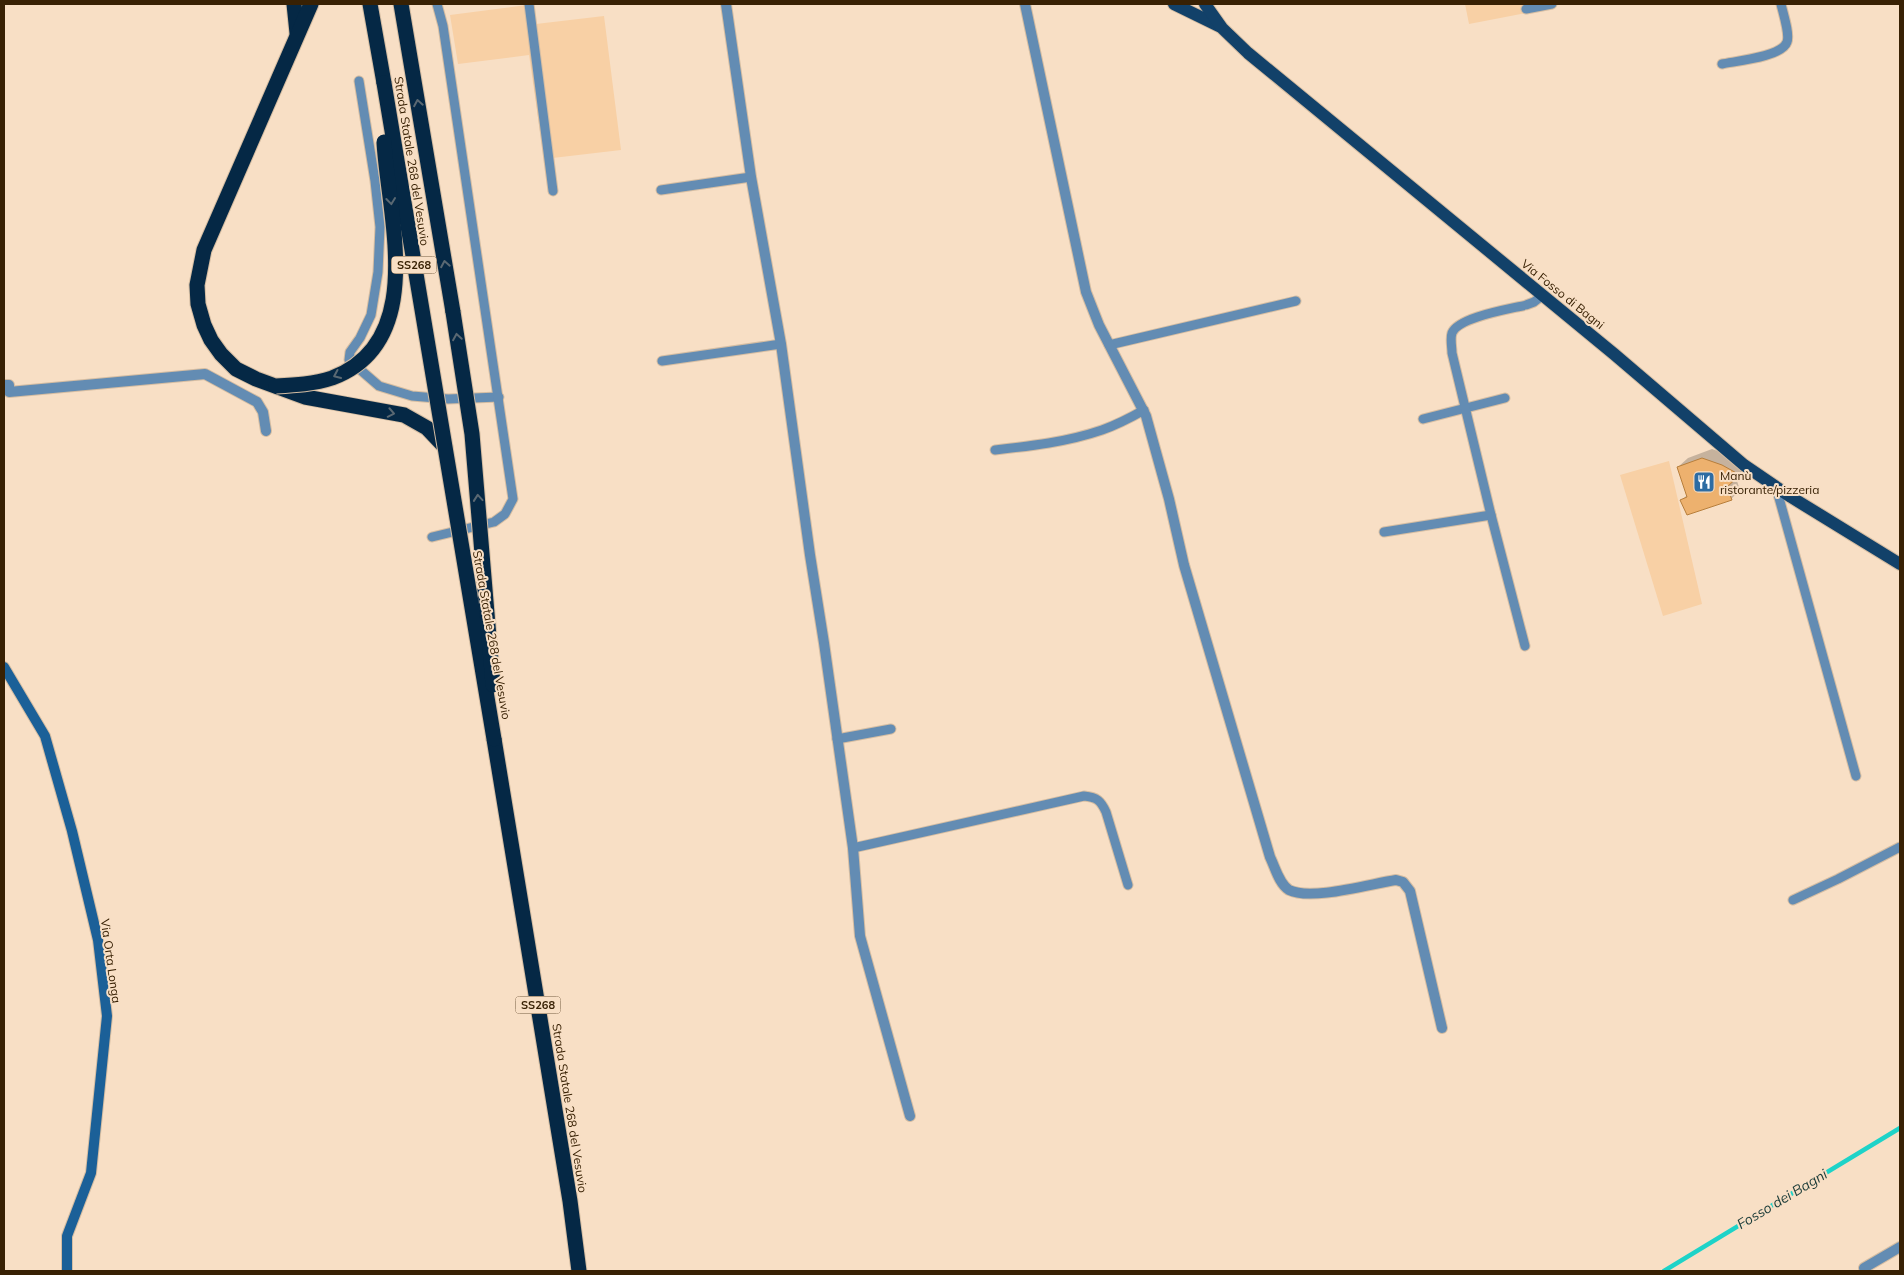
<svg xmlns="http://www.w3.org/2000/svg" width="1904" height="1275" font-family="Mulish,sans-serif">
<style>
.built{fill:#f8d0a5}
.shadow{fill:#0003}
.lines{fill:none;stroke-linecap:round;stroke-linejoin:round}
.stream{stroke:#1ed3c8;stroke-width:4.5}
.building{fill:#edb16e;stroke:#b77e3b}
.lane-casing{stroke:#d5bda2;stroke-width:11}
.street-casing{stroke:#d5bda2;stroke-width:12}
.secondary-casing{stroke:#d5bda2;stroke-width:12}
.primary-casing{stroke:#d5bda2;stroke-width:14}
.highway-casing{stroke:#d5bda2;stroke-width:17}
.lane{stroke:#638cb3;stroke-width:9}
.street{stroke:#638cb3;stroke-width:10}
.secondary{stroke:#1b6098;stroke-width:10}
.primary{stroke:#124169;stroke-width:12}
.highway{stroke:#052845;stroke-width:15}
.highway-bridge-casing{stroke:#d5bda2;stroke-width:17;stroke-linecap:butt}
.highway-bridge{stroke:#052845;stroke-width:15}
.oneway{stroke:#5a6872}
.labels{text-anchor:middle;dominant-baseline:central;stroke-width:4;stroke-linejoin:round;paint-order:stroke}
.shield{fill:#f8dfc5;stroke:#725a3e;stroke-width:1}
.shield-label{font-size:11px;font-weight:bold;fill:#382104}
.street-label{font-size:12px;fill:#382104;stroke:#f8dfc5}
.poi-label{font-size:12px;fill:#382104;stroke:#f8dfc5;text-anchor:start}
.water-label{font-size:14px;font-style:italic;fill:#193a37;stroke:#f8dfc5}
</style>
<rect width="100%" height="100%" fill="#f8dfc5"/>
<g class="built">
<path d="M534,4L536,24L604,16L621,150L544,159L529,55L458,64L450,15Z"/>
<path d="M1465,4H1541L1542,10L1469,24Z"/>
<path d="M1669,461L1702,604L1663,616L1620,475Z"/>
</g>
<path class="shadow" d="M1712,449L1732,456L1748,466L1736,478L1740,490L1731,499L1682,500L1688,494L1678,467L1688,458Z"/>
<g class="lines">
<path class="stream" d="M1664,1271L1900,1128"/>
</g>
<path class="building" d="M1702,458L1722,465L1740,475L1727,487L1732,500L1687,515L1680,500L1687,497L1677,467Z"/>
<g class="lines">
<g class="lane-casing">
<g id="lane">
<path d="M529,4L553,191"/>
<path d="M1526,9L1552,4"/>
<path d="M1722,64C1736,61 1782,57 1787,42C1790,34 1783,13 1781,4"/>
<path d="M359,81L375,181L380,227L378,272L371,315L360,338L350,352L349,360L379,386L412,396L448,399L499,397"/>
<path d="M661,190L751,177"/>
<path d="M1109,345L1296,301"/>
<path d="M662,361L781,344"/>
<path d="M1423,419L1505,398"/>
<path d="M995,450C1031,446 1067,442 1102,430C1116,425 1130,418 1144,410"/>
<path d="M1776,487L1856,776"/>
<path d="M1384,532L1491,515"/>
<path d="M432,537L494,522L505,514L513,499L443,26L437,4"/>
<path d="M1525,646L1491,515L1452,353C1452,347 1450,339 1452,333C1458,317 1510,309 1526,305L1534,302L1543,295"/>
<path d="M837,739L891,729"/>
<path d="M853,848L1084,796C1097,797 1101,801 1106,812L1128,885"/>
<path d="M1793,900L1838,879L1900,847"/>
</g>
</g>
<g class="street-casing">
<g id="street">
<path d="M726,4L751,177L781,344L810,555L824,643L853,848L860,936L910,1116"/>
<path d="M1025,4L1086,292L1099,325L1146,416L1169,499L1184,565L1270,857C1275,867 1279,884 1289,890C1311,901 1370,884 1396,880L1403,882L1410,891L1442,1028"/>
<path d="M4,385H9V392L205,374L257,402L263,412L266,431"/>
<path d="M1864,1268L1900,1247"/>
</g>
</g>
<g class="secondary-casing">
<path id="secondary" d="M4,667L45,736L72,831L98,940L107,1016L91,1173L67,1236V1271"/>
</g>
<g class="primary-casing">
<g id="primary">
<path d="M1174,4L1219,26"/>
<path d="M1205,4L1222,28L1248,53L1614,354L1744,465L1791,497L1900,564"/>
</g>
</g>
<g class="highway-casing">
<g id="highway">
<path d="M294,4L297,33"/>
<path d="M311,4L204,250L197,285L198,304L204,325L211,340L221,354L236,369L256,379L305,397L404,415L427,428L445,447"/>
<path d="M370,4L384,83"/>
<path d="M401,4L453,312"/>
<path d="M494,739L570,1201L579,1271"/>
</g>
</g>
<use href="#lane" class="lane"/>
<use href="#street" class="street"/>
<use href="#secondary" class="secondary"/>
<use href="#primary" class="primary"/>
<use href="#highway" class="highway"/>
<g class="highway-bridge-casing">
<g id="highway-bridge">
<path d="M384,83L494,739"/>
<path d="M453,312L472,434L493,685"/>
<path d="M276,386C295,385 314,384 332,378C428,342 388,216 384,142"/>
</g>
</g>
<use href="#highway-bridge" class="highway-bridge"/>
</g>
<defs><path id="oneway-chevron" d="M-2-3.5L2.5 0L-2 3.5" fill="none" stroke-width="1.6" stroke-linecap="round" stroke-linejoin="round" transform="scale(1.25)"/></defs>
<g class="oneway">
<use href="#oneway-chevron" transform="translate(418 103) rotate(-100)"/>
<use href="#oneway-chevron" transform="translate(391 201) rotate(83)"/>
<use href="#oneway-chevron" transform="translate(445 264) rotate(-100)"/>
<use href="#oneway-chevron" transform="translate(457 337) rotate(-99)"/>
<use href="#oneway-chevron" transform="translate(337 375) rotate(156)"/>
<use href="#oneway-chevron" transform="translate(391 413) rotate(11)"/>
<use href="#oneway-chevron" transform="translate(478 498) rotate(-95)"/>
</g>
<defs>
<g id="restaurant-square" transform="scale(1.125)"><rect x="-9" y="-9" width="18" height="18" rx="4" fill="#2d6ca3" stroke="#f8dfc5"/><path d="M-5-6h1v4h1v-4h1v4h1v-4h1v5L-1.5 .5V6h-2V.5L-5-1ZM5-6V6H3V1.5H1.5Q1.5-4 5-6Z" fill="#fff"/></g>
</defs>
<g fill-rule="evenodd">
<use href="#restaurant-square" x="1704" y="482"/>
</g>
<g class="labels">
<g class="shield">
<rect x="391.5" y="256.5" width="45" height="17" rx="4"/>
<rect x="515.5" y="996.5" width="45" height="17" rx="4"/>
</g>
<g class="shield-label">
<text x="414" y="265">SS268</text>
<text x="538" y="1005">SS268</text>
</g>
<g class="street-label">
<text transform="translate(412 161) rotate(81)">Strada Statale 268 del Vesuvio</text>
<text transform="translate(1563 294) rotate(39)">Via Fosso di Bagni</text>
<text transform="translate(492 635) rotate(80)">Strada Statale 268 del Vesuvio</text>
<text transform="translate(111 961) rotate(82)">Via Orta Longa</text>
<text transform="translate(570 1108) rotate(81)">Strada Statale 268 del Vesuvio</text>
</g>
<g class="poi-label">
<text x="1720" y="475">Manù<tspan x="1720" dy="14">ristorante/pizzeria</tspan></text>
</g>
<g class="water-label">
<text transform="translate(1782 1199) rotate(-31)">Fosso dei Bagni</text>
</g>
</g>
<rect width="1904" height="1275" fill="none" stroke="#382104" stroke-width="10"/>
</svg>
